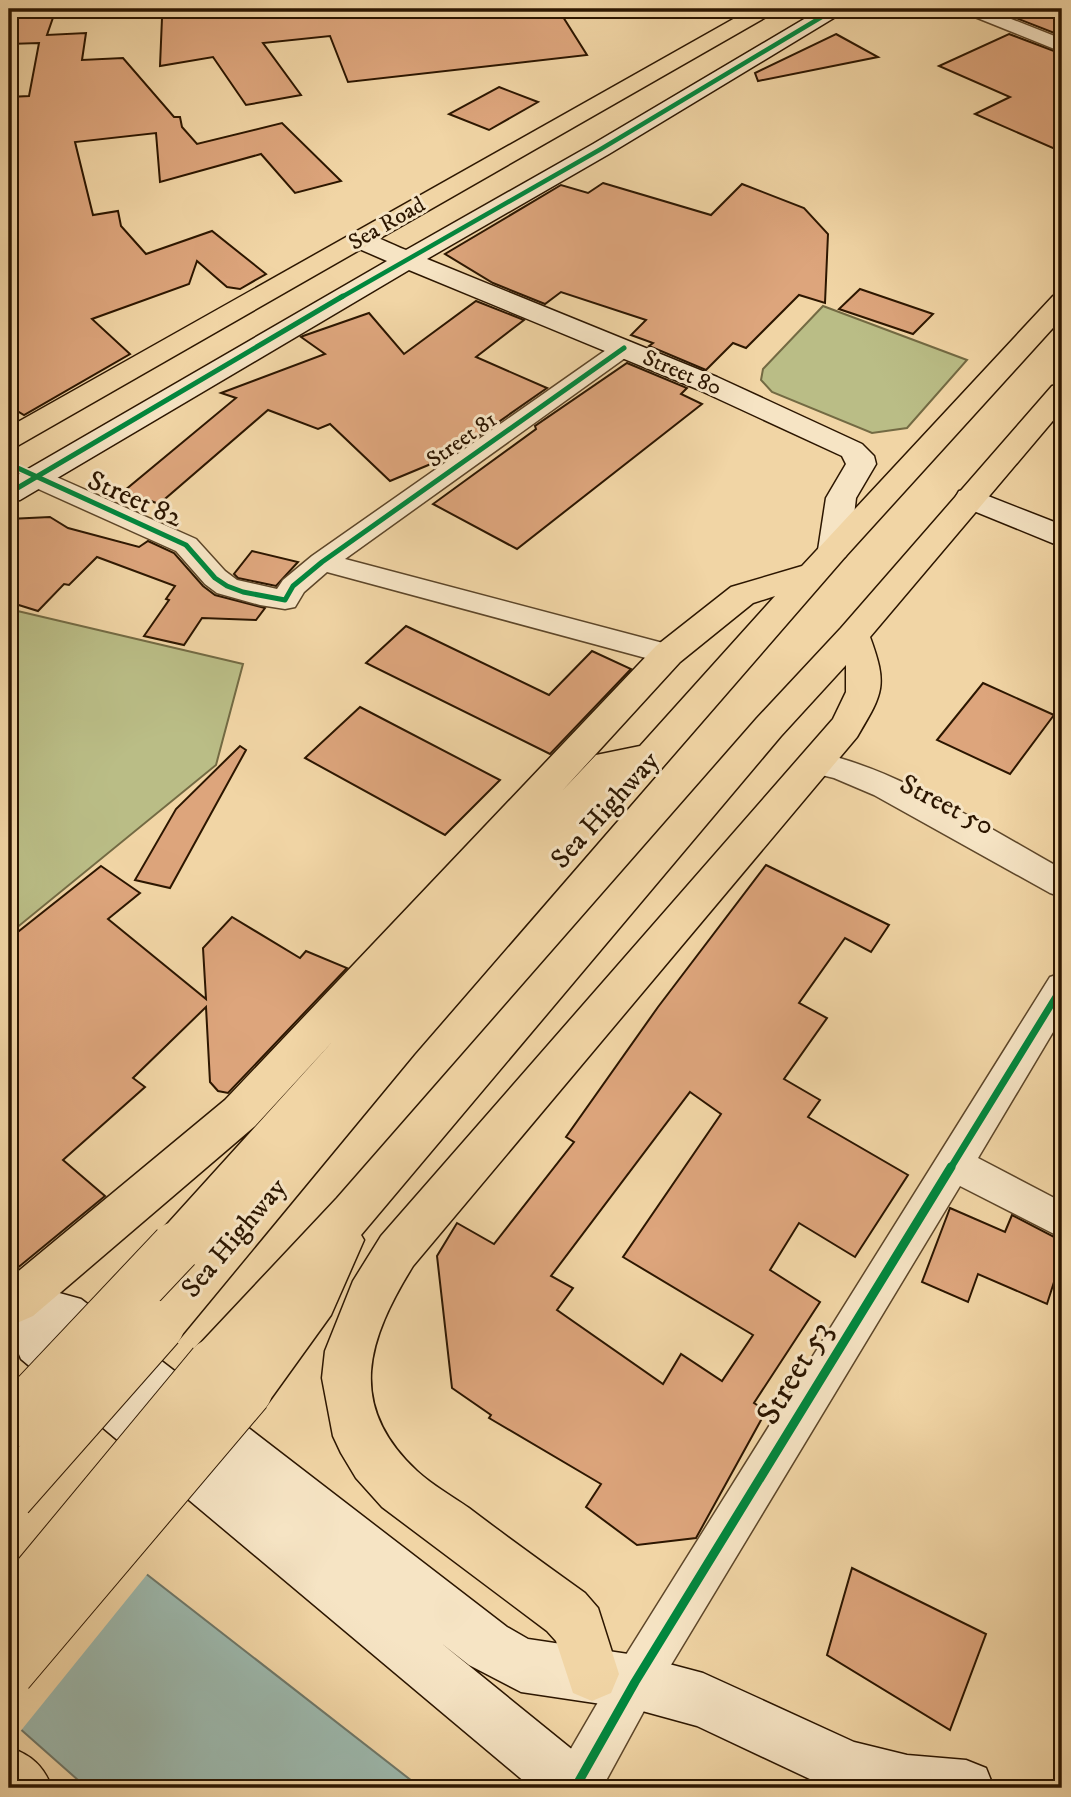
<svg xmlns="http://www.w3.org/2000/svg" width="1071" height="1797" font-family="'IM FELL DW Pica',serif">
<style>
.green{fill:#babd86;stroke:#736a43;stroke-width:2}
.water{fill:#9cb8ad;stroke:#6f7768;stroke-width:2}
.pier{fill:#f1d5a5}
.building{fill:#dda57c;stroke:#2c1600;stroke-width:2;fill-rule:evenodd}
.lines{fill:none;stroke-linecap:round;stroke-linejoin:round}
.street-casing{stroke:#5d4629;stroke-width:3}
.secondary-casing{stroke:#2c1600;stroke-width:3}
.highway-casing{stroke:#2c1600;stroke-width:3}
.street{fill:#f6e4c4;fill-rule:evenodd}
.secondary{fill:#f6e4c4;fill-rule:evenodd}
.highway{fill:#f1d5a5;fill-rule:evenodd}
.highway-bridge-casing{stroke:#2c1600;stroke-width:52;stroke-linecap:butt}
.highway-bridge{stroke:#f1d5a5;stroke-width:50}
.cycleway-far3-casing{stroke:#f6e4c4;stroke-width:7}
.cycleway-far2-casing{stroke:#f6e4c4;stroke-width:9}
.cycleway-far1-casing{stroke:#f6e4c4;stroke-width:11}
.cycleway-casing{stroke:#f6e4c4;stroke-width:13}
.cycleway-far3{stroke:#00873e;stroke-width:4.5}
.cycleway-far2{stroke:#00873e;stroke-width:5}
.cycleway-far1{stroke:#00873e;stroke-width:7}
.cycleway{stroke:#00873e;stroke-width:9}
.labels{text-anchor:middle;dominant-baseline:central;stroke-width:6;stroke-linejoin:round;paint-order:stroke}
.far-street-label{font-size:23px;fill:#2c1600;stroke:#f6e4c4}
.street-label{font-size:28px;fill:#2c1600;stroke:#f6e4c4}
.near-street-label{font-size:33px;fill:#2c1600;stroke:#f6e4c4}
</style>
<rect width="100%" height="100%" fill="#f1d5a5"/>
<filter id="stains"><feTurbulence type="fractalNoise" baseFrequency=".00286" numOctaves="4"/><feColorMatrix values="0 0 0 0 .2 0 0 0 0 .09 0 0 0 0 .02 0 0 0 .5 -.17"/></filter>
<radialGradient id="worn" r=".72"><stop offset=".6" stop-color="#630" stop-opacity="0"/><stop offset="1" stop-color="#630" stop-opacity=".3"/></radialGradient>
<g class="green">
<path d="M823,306L967,360L907,428L872,433L772,392L761,380L763,369Z"/>
<path d="M9,609L243,664L216,765L9,934Z"/>
</g>
<path class="water" d="M9,1467L421,1788H87L9,1719Z"/>
<path class="pier" d="M9,1464L149,1572L19,1733L9,1724Z"/>
<g class="building">
<path d="M18,9H56L47,35L86,33L82,60L123,58L174,117H180L182,127L197,144L282,123L341,181L295,193L261,154L160,182L156,133L75,142L93,215L118,211L121,226L146,254L212,231L266,274L240,289L227,287L197,261L189,284L92,319L130,354L24,415L9,406V97L29,96L39,43L9,44Z"/>
<path d="M192,9H558L587,55L348,82L330,36L263,43L301,95L246,105L213,57L160,66L162,18L193,13Z"/>
<path d="M993,9H1062V36Z"/>
<path d="M836,34L878,57L758,81L755,73Z"/>
<path d="M1009,34L1062,54V152L975,114L1010,97L939,66Z"/>
<path d="M499,87L538,102L489,130L449,114Z"/>
<path d="M603,183L711,215L742,184L804,208L828,234L825,303L799,295L746,348L733,343L706,370L649,346L653,343L631,335L646,320L561,292L545,304L493,283L445,254L561,185L588,193Z"/>
<path d="M860,289L933,314L913,334L839,309Z"/>
<path d="M476,301L524,320L476,357L547,388L450,456L390,481L330,424L318,429L268,410L159,504L124,491L236,398L221,393L325,354L301,337L303,336L369,313L404,354Z"/>
<path d="M627,363L687,388L681,394L702,404L517,549L433,504L536,429L535,426Z"/>
<path d="M50,517L68,528L139,547L148,541L174,553L203,586L215,595L265,608L256,620L202,618L184,645L144,636L169,600L166,599L175,586L97,557L69,585L64,584L38,611L9,602V519Z"/>
<path d="M252,551L298,562L276,586L238,578L234,574Z"/>
<path d="M406,626L549,695L592,651L631,669L550,754L366,663Z"/>
<path d="M983,683L1054,715L1010,774L937,740Z"/>
<path d="M360,707L500,780L445,835L305,758Z"/>
<path d="M240,746L246,750L170,888L135,880L176,809Z"/>
<path d="M766,865L889,925L871,952L845,938L799,1003L827,1018L784,1079L820,1100L808,1117L908,1175L855,1257L799,1223L770,1270L820,1302L754,1403L766,1411L696,1538L637,1545L586,1507L601,1484L489,1418L491,1415L452,1388L437,1256L457,1223L494,1244L574,1142L566,1137L658,1007ZM690,1092L721,1114L623,1257L753,1335L722,1381L681,1354L663,1384L557,1310L573,1288L551,1276Z"/>
<path d="M101,866L140,893L108,919L206,999L203,948L232,917L300,958L306,951L347,968L228,1093L218,1091L210,1082L206,1007L133,1078L145,1087L63,1160L105,1196L15,1270L9,1264V939Z"/>
<path d="M950,1208L1005,1232L1012,1215L1062,1241V1257L1047,1304L978,1274L968,1302L922,1282Z"/>
<path d="M852,1568L986,1634L950,1730L827,1655Z"/>
</g>
<g class="lines">
<g class="street-casing">
<g id="street">
<path d="M962,9H986L1062,39V52L965,13Z"/>
<path d="M624,341L632,343L636,348L632,353L345,559L678,647L683,654L678,661L668,664L327,572L304,592L295,607L285,609L260,605L217,593L205,584L176,551L25,483L21,477L25,471L34,469L43,471L196,539L225,571L237,580L277,589L283,580L312,556L616,343Z"/>
<path d="M816,752C898,769 988,828 1062,869V897L1050,893L874,795L834,778L805,771L801,763L805,755Z"/>
<path d="M1062,973V1017L978,1158L1062,1202V1238L960,1186L651,1698L602,1788H551L558,1771L619,1666L1050,977Z"/>
</g>
</g>
<g class="secondary-casing">
<g id="secondary">
<path d="M821,9H845L842,13L609,154L427,259L717,377L862,444L874,456L876,464L856,498L850,550L845,557L834,560L823,557L818,550L826,498L846,464L842,456L697,389L409,270L20,500L9,502V480L387,261L350,245L346,240L350,235C368,230 388,243 406,250L593,144Z"/>
<path d="M970,489L1062,525V547L959,505L955,498L959,491Z"/>
<path d="M9,1272L25,1279L34,1286L81,1299L507,1627L528,1639L635,1655L703,1673L854,1742L907,1755L966,1760L986,1768L994,1788H829L697,1726L635,1709L521,1692L469,1665L441,1643L595,1768L603,1788H532L21,1359L9,1330Z"/>
</g>
</g>
<g class="highway-casing">
<g id="highway">
<path d="M751,9H776L773,13L19,445L9,448V427Z"/>
<path d="M1062,294V318L845,557L414,1054L176,1342L159,1348L142,1342L136,1326L142,1310L181,1266L176,1268L160,1262L153,1247L160,1232L333,1041L255,1126L33,1316L17,1323L9,1320V1279L225,1100L656,646L731,587L802,566L1053,296ZM775,596L640,746L596,755L562,791L680,662L753,603Z"/>
<path d="M1062,384V410L870,637C888,686 883,693 857,737L413,1266C368,1339 345,1404 417,1471C432,1485 452,1496 469,1508C507,1537 546,1565 585,1593L598,1608L619,1674L611,1693L592,1701L573,1693L556,1641L547,1631L382,1507L356,1478L341,1453L333,1436L322,1378L325,1351L353,1281L381,1236L833,719L846,692V665L781,736L361,1235L364,1240L331,1315L264,1408L247,1414L230,1408L223,1391L227,1381L213,1387L196,1380L189,1364L196,1348L337,1198L757,718L841,628L1052,386Z"/>
<path d="M9,1747C32,1756 43,1765 52,1788H9Z"/>
</g>
</g>
<use href="#street" class="street"/>
<use href="#secondary" class="secondary"/>
<use href="#highway" class="highway"/>
<g class="highway-bridge-casing">
<g id="highway-bridge">
<path d="M9,1424L176,1247"/>
<path d="M9,1496L159,1326"/>
<path d="M9,1610L213,1364"/>
<path d="M9,1672L247,1391"/>
</g>
</g>
<use href="#highway-bridge" class="highway-bridge"/>
<g class="cycleway-far3-casing">
<path id="cycleway-far3" d="M340,298L601,149L835,9"/>
</g>
<g class="cycleway-far2-casing">
<g id="cycleway-far2">
<path d="M9,464L186,545L215,578L227,586L243,592L285,600L293,586L322,562L624,348"/>
<path d="M9,493L343,296"/>
</g>
</g>
<g class="cycleway-far1-casing">
<path id="cycleway-far1" d="M950,1169L1062,987"/>
</g>
<g class="cycleway-casing">
<path id="cycleway" d="M575,1788L635,1682L951,1167"/>
</g>
<use href="#cycleway-far3" class="cycleway-far3"/>
<use href="#cycleway-far2" class="cycleway-far2"/>
<use href="#cycleway-far1" class="cycleway-far1"/>
<use href="#cycleway" class="cycleway"/>
</g>
<g class="labels">
<g class="far-street-label">
<text transform="translate(387 224) rotate(-30)">Sea Road</text>
<text transform="translate(682 373) rotate(23)">Street 80</text>
<text transform="translate(462 440) rotate(-35)">Street 81</text>
</g>
<g class="street-label">
<text transform="translate(135 499) rotate(24)">Street 82</text>
<text transform="translate(947 805) rotate(27)">Street 50</text>
<text transform="translate(605 810) rotate(-48)">Sea Highway</text>
<text transform="translate(234 1238) rotate(-50)">Sea Highway</text>
</g>
<g class="near-street-label">
<text transform="translate(795 1373) rotate(-59)">Street 53</text>
</g>
</g>
<rect width="1071" height="1797" fill="none" stroke="#f1d5a5" stroke-width="35"/>
<rect x="10" y="10" width="1050" height="1776" fill="none" stroke="#2c1600" stroke-width="3.5"/>
<rect x="18" y="18" width="1036" height="1762" fill="none" stroke="#2c1600" stroke-width="2"/>
<rect width="100%" height="100%" filter="url(#stains)"/>
<rect width="100%" height="100%" fill="url(#worn)"/>
</svg>
